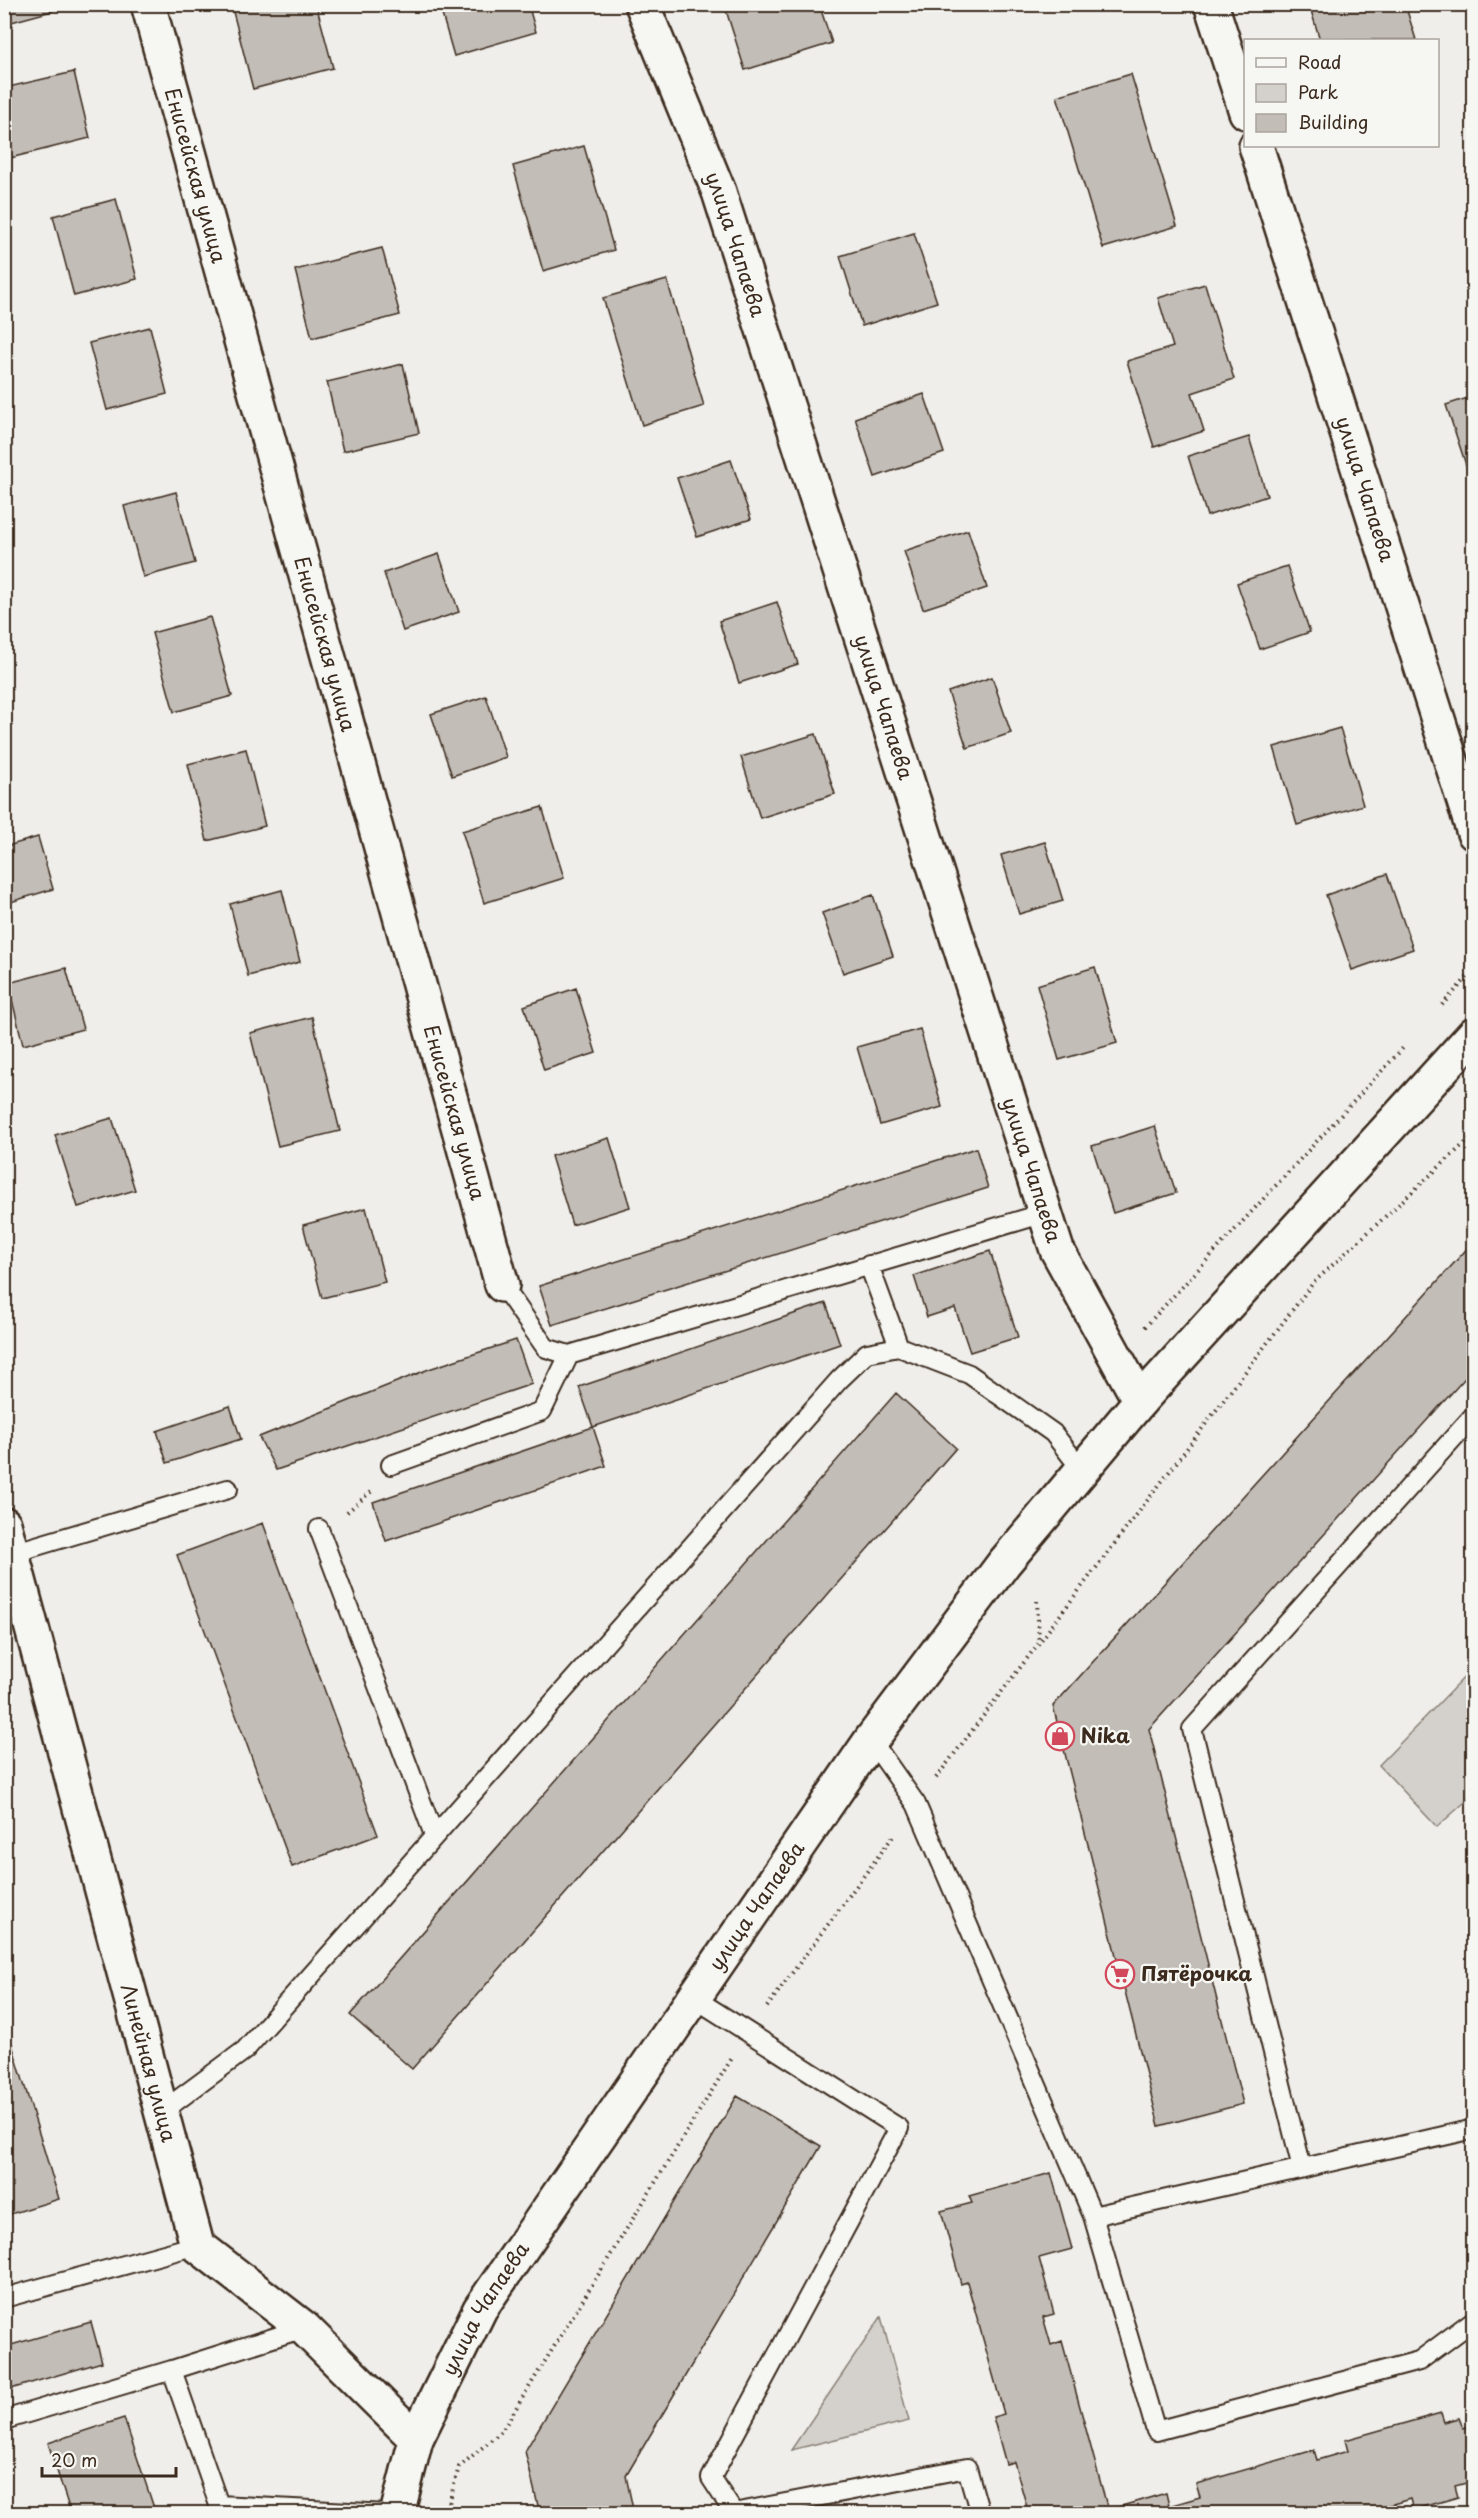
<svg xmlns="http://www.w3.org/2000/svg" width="1478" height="2518" font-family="'Playpen Sans',sans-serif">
	<rect width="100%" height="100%" fill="#efeeea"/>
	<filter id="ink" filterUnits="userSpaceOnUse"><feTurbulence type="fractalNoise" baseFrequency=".0167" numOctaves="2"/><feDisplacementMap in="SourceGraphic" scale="12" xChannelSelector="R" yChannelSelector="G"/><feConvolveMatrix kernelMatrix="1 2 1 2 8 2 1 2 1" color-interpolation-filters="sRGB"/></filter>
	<g filter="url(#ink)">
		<path fill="#d4d1cc" stroke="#887e75" stroke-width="1.5" d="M1473 1668V1795L1437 1827 1379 1765Z
			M881 2317 909 2421 791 2450Z"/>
		<path fill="#c2bdb7" stroke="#3b2a1e" stroke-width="1.5" d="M4 4H50L52 11 4 24Z
			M231 4H316L333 68 253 89Z
			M439 4H528L536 32 454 56Z
			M724 4H819L832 43 745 70Z
			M1309 4H1405L1416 40H1320Z
			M74 72 90 138 10 158 4 137V88Z
			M1131 74 1177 226 1103 248 1057 96Z
			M584 146 614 250 543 271 513 166Z
			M116 199 137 279 74 296 53 216Z
			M914 233 937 302 862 326 840 256Z
			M382 248 400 315 312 338 295 270Z
			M667 280 704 406 642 425 603 298Z
			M1205 284 1234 379 1192 393 1204 431 1154 447 1127 361 1173 347 1158 298Z
			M150 327 167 394 107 410 89 343Z
			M403 364 419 433 343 451 327 382Z
			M924 394 944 453 875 477 855 418Z
			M1474 396V489L1446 405Z
			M1249 437 1267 496 1207 516 1188 456Z
			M731 460 751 519 697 537 677 478Z
			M176 492 195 563 143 577 124 506Z
			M968 530 987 588 923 609 904 551Z
			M439 554 459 612 403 631 384 573Z
			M1287 566 1310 632 1260 649 1237 583Z
			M777 602 798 664 739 683 719 621Z
			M210 617 232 696 174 712 152 633Z
			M992 677 1011 733 967 748 948 692Z
			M486 696 506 757 452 776 431 714Z
			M1340 728 1363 805 1297 825 1274 747Z
			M816 734 835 794 760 818 741 757Z
			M246 749 265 826 207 841 188 764Z
			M542 807 564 878 484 903 462 831Z
			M38 837 53 889 4 904V847Z
			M1045 842 1063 901 1019 914 1001 855Z
			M1387 874 1413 949 1352 970 1326 895Z
			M282 890 300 962 248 976 230 904Z
			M873 895 893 956 843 973 822 913Z
			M1095 967 1117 1043 1059 1060 1037 985Z
			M66 968 83 1029 23 1045 8 983Z
			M576 988 596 1053 544 1070 524 1006Z
			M312 1017 340 1131 278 1146 250 1033Z
			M920 1029 942 1107 880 1125 857 1047Z
			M112 1118 135 1190 78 1207 55 1135Z
			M1155 1126 1176 1193 1113 1213 1092 1146Z
			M609 1138 630 1207 572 1225 551 1156Z
			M976 1148 988 1188 552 1325 539 1286Z
			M366 1208 385 1282 322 1298 303 1225Z
			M1474 1241V1368L1149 1729 1243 2104 1159 2126 1053 1706Z
			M990 1251 1018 1337 970 1352 955 1308 927 1317 914 1276Z
			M826 1303 840 1344 593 1427 579 1387Z
			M516 1340 532 1384 276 1470 259 1437 429 1369Z
			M896 1393 956 1448 412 2069 350 2015Z
			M230 1406 241 1439 167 1463 157 1431Z
			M593 1427 606 1466 386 1541 373 1502Z
			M263 1523 378 1835 292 1867 177 1555Z
			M4 2018 59 2199 4 2216Z
			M737 2096 821 2146 626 2476 634 2514H540L525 2451Z
			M1051 2173 1072 2249 1039 2258 1054 2314 1043 2317 1051 2345 1062 2341 1108 2510 1166 2493 1169 2506 1200 2497 1196 2484 1314 2450 1317 2460 1348 2451 1345 2440 1441 2413 1444 2422 1459 2418 1463 2428 1474 2425V2481L1455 2486 1458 2497 1413 2510 1410 2499 1359 2514H1029L1014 2462 1006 2464 993 2417 1004 2414 967 2282 961 2284 941 2211 972 2203 969 2196Z
			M91 2322 102 2362 4 2391V2347Z
			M124 2418 156 2514H71L48 2443Z"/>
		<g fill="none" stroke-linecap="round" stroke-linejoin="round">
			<g stroke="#3b2a1e" stroke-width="22">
				<path id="lane" d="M869 1265 899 1347
					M502 1285 546 1348 569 1355
					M391 1465 542 1411 569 1355 1045 1213
					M319 1529 434 1835
					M6 1555 228 1489
					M871 1740 916 1804 1093 2216 1156 2431 1419 2361 1474 2320
					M694 1998 899 2128 711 2478 734 2513 967 2468 980 2514
					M160 2113 245 2050 839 1380 867 1353 899 1347 969 1374 1053 1433 1082 1470
					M1302 2168 1192 1729 1474 1415
					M1093 2216 1474 2129
					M4 2298 197 2245
					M304 2328 172 2370 219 2505 387 2514
					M4 2420 172 2370"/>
			</g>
			<g stroke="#3b2a1e" stroke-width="38">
				<g id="street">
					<path id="s1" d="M148 4 502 1285"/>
					<path id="s2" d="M642 4 719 192 1057 1250 1140 1401"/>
					<path d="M1211 4 1246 112"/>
					<path id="s3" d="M1256 146 1474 833"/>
					<path id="s4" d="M4 1524 197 2245 304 2328 416 2439"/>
				</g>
			</g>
			<g stroke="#3b2a1e" stroke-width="38">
				<g id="secondary">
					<path id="s5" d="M397 2514 416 2439 480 2309 871 1740 1004 1563 1140 1401 1474 1034"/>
				</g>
			</g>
			<path stroke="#3b2a1e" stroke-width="4" stroke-dasharray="1.5 4.5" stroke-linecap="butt" d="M1442 1005 1474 970
				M1145 1327 1403 1048
				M347 1512 373 1490
				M1037 1601 1039 1640
				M936 1778 1313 1283 1474 1135
				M767 2007 894 1835
				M446 2514 459 2467 502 2431 732 2058"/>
			<use href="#lane" stroke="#f6f6f2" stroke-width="18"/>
			<use href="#street" stroke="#f6f6f2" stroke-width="33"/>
			<use href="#secondary" stroke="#f6f6f2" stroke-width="33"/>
		</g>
	</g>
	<defs>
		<g id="shop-ring" transform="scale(1.5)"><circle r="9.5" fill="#f6f6f2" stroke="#d1495b" stroke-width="1.5"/><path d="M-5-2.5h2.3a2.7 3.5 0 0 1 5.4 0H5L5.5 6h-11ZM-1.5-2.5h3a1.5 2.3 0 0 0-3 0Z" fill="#d1495b"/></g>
		<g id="supermarket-ring" transform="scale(1.5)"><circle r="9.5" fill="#f6f6f2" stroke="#d1495b" stroke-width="1.5"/><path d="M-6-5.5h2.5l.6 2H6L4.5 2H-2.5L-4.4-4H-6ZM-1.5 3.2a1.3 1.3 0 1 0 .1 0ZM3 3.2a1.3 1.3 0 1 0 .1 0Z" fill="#d1495b"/></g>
	</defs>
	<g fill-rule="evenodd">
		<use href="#shop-ring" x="1060" y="1736"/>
		<use href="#supermarket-ring" x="1120" y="1974"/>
	</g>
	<g text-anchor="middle" stroke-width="4.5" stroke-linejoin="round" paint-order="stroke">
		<g font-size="20" fill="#3b2a1e" stroke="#f6f6f2">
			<text dy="7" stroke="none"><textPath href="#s1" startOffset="178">Енисейская улица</textPath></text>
			<text dy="7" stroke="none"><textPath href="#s2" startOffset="258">улица Чапаева</textPath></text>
			<text dy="7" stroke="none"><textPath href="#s3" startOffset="360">улица Чапаева</textPath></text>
			<text dy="7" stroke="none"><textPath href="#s1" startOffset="664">Енисейская улица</textPath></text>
			<text dy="7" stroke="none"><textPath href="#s2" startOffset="744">улица Чапаева</textPath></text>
			<text dy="7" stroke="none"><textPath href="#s1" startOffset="1150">Енисейская улица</textPath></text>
			<text dy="7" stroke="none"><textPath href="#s2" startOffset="1230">улица Чапаева</textPath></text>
			<text dy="7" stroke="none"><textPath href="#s5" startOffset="711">улица Чапаева</textPath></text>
			<text dy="7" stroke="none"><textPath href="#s4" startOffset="558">Линейная улица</textPath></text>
			<text dy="7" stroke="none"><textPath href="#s5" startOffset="225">улица Чапаева</textPath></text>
		</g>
		<g font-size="20" font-weight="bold" fill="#3b2a1e" stroke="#f6f6f2" text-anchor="start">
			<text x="1081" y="1743">Nika</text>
			<text x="1141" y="1981">Пятёрочка</text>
		</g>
	</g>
	<rect width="1478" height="2518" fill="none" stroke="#f6f6f2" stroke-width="24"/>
	<rect x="12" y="12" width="1454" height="2494" fill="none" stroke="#3b2a1e" stroke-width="2" filter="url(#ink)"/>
	<rect x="1244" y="39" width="195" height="108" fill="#f6f6f2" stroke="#aba49d" stroke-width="1.5"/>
	<rect x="1256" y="58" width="30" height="9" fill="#f6f6f2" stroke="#aba49d" stroke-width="1.5"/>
	<text x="1298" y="69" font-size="18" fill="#3b2a1e">Road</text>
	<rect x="1256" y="84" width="30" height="18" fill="#d4d1cc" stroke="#aba49d" stroke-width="1.5"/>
	<text x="1298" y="99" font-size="18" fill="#3b2a1e">Park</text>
	<rect x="1256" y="114" width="30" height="18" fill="#c2bdb7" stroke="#aba49d" stroke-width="1.5"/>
	<text x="1298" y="129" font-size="18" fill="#3b2a1e">Building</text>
	<path d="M42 2467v9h134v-9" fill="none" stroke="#3b2a1e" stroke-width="3"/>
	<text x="51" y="2467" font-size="18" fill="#3b2a1e" stroke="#f6f6f2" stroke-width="4.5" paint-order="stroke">20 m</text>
</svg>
